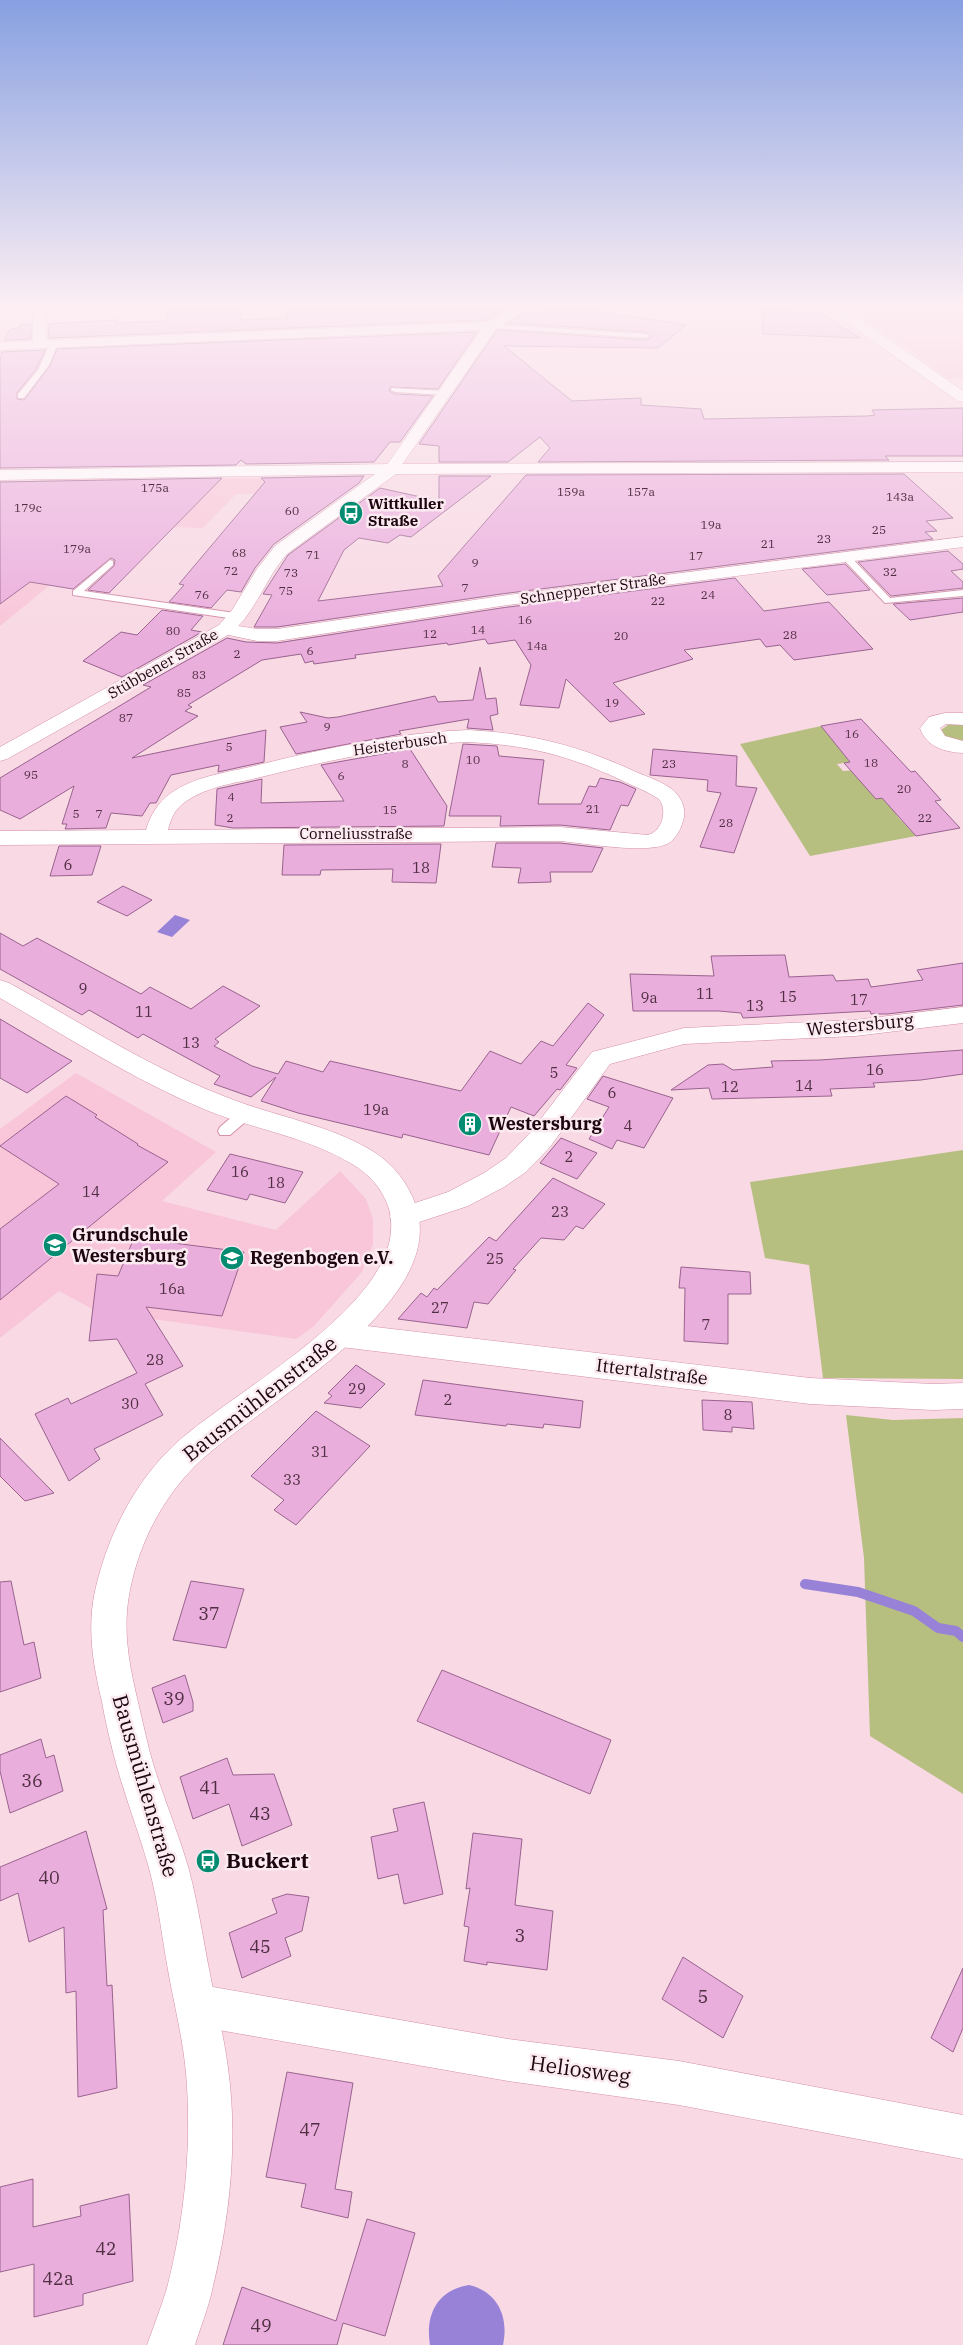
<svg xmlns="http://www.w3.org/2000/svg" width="963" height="2345" font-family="'IBM Plex Serif',serif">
	<rect width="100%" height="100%" fill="#f8d9e4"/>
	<path fill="#f8c6d8" d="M853 307H963V378L948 379Z
		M337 478 259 494H236L203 528 108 525 71 568 0 626V483L61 479Z
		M76 1073 216 1152 162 1201 276 1230 340 1171 366 1199 373 1219V1244L362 1272 313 1327 296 1339 96 1311 59 1291 0 1338V1129Z"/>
	<path fill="#b7bf80" d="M951 723 963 724V743L947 739 941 730Z
		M821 726 850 762 837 764 843 771 857 770 876 799 890 797 897 816 916 836 810 856 740 744Z
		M963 1150V1379L823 1378 809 1265 765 1258 750 1182Z
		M846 1415 893 1420 963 1418V1794L870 1736 864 1558Z"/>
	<path fill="#9782d7" d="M175 915 190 920 172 937 157 932Z
		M469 2285C498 2292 509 2317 503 2345H430C425 2315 437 2290 469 2285Z"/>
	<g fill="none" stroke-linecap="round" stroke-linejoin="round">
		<path stroke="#9782d7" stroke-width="10" d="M805 1584 858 1592 914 1611 938 1628 956 1631 963 1637"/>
	</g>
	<path fill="#eaaedd" stroke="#99638e" d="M167 307H241V320L287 318 288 307H494L506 309 487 320 49 338 48 324 116 320V323L168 321Z
		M554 307H567L686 325 658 348 504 346 572 401 641 398V405L701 409 704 419 868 416 875 415 872 410 963 408V456H885L889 460 538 462 550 448 540 437 508 462H439V446L419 444 497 330 646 340 652 337 646 332 508 323 524 313 530 314 535 311 544 313Z
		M763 310 821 314 860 338 763 334Z
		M31 324V339L4 340 10 329 19 328 20 325Z
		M477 332 438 389 390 387 389 391 395 394 433 396 400 442H390L374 462 246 464 241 460 236 465 0 468V361L2 352 45 350 36 369 17 393V399L24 400 50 366 57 349Z
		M904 474 953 518 926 521 937 531 925 532 933 539 501 594 277 627H254L272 595 263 594 288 555 380 488 439 501V476H491L411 537 400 535 388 543 359 538 344 550 318 601 443 586 438 576 526 475Z
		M364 476 359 483 274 544 255 568 241 592 227 590 211 608 169 602 184 585 179 584 265 482 261 478Z
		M222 478 109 593 88 590 114 566 115 560 111 558 73 589 30 582 0 604V482Z
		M948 551 963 564V569L951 571 963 582V588L891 596 858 562Z
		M845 564 870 590 827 595 802 569Z
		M735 578 764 611 829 602 873 649 794 660 780 645 766 647 760 639 684 650 693 659 613 683 645 714 610 722 566 679 559 708 520 705 531 665 515 640 488 644 485 639 448 645 447 643 355 655 356 658 314 664 313 661 305 663 301 654 262 660 188 705 192 707 185 711 198 716 132 758 266 730 264 762 218 772 219 765 171 775 156 803H150L142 816 111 813 106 828 65 829 67 824H62L74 786 20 819 0 810V778L151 687 143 685 227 638 246 642 277 643 501 608Z
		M963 598V612L910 620 893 604Z
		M162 610 203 616 191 630 202 632 122 677 83 661 121 632 137 635Z
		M480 667 486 699 496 698 498 714 490 716 493 730 467 728 469 719 399 731 401 734 296 754 280 727 307 722 300 712 328 718 338 717 435 696 438 702 473 700Z
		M861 719 911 772 915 771 941 800 935 801 960 828 916 836 882 798 876 799 844 763 850 762 821 726Z
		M463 744 497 746 499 756 544 760 538 804H581L589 786 596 787 600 778 620 782 636 789 628 806 621 805 610 830 560 825 500 826 501 816H449Z
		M410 749 447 806 444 826 233 828 215 825 217 789 262 779 261 803 344 801 321 765Z
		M653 749 737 756 736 786 757 788 734 853 700 847 721 793 707 791 708 780 650 775Z
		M496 843H560L603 848 592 872H550L551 882 518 883 521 868 492 867Z
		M441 844 436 883 392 882 393 869 321 870 320 875H282L284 845Z
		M59 846H101L92 875 50 876Z
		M123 886 152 900 127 916 97 902Z
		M0 933 23 946 37 938 141 994 150 987 191 1009 223 986 260 1006 215 1039 219 1042 214 1046 252 1066 278 1074 286 1061 323 1072 330 1061 461 1091 490 1051 521 1064 541 1041 553 1046 588 1003 604 1015 566 1065 577 1068 560 1090 557 1089 534 1116 511 1107 489 1155 403 1134 402 1138 298 1113 261 1101 276 1077 251 1097 214 1084 220 1076 143 1034 138 1038 89 1010 82 1015 0 969Z
		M785 955 789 977 833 975 836 981 868 979 871 987 923 980 917 970 963 963V1005L887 1014H871L870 1011 743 1018 741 1013 719 1011H633L630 974 714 976 711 956Z
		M0 1019 54 1051 72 1061 27 1093 0 1078Z
		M963 1050V1074L921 1080 873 1083 875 1087 830 1089 832 1096 712 1099 709 1088 671 1090 708 1065 723 1064 733 1070 773 1067 771 1061 820 1060Z
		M603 1076 673 1098 644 1148 617 1140 612 1149 589 1139 609 1107 587 1099Z
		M66 1096 97 1115 95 1117 138 1144 137 1145 168 1162 0 1300V1229L59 1184 0 1146Z
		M561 1138 597 1153 577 1179 540 1163Z
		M230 1154 267 1163 303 1172 285 1203 250 1194 247 1200 207 1190Z
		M553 1178 605 1204 583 1229 576 1226 564 1240 541 1238 513 1269 516 1270 488 1304 474 1302 467 1328 398 1319 421 1293 427 1297 434 1288 437 1290 489 1237 496 1241Z
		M134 1238 244 1252 222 1316 146 1307 183 1366 145 1384 163 1415 94 1449 100 1459 69 1481 35 1414 68 1398 71 1404 137 1373 117 1339 89 1341 97 1274 118 1276Z
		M681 1267 750 1272 751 1294H728V1344L684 1341 685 1288H679Z
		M356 1365 385 1384 361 1408 324 1403 332 1396 328 1393Z
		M423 1380 583 1401 580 1428 544 1424 543 1428 507 1424 506 1426 415 1415Z
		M702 1400 752 1402 754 1429 732 1427V1432L703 1430Z
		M316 1411 370 1446 296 1525 274 1510 284 1500 251 1476Z
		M0 1438 54 1493 25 1501 0 1476Z
		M11 1581 24 1645 34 1642 41 1678 0 1692V1582Z
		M191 1581 244 1589 226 1648 173 1640Z
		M442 1670 611 1740 590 1794 417 1721Z
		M185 1675 193 1702V1711L163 1723 152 1688Z
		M41 1739 46 1758 54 1755 63 1791 10 1813 0 1771V1755Z
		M227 1758 233 1775 274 1774 292 1825 242 1846 229 1804 193 1819 180 1777Z
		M424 1802 443 1894 404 1904 398 1874 378 1879 371 1837 398 1831 393 1809Z
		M86 1831 107 1909 103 1910 107 1986 112 1985 117 2088 78 2097 76 1991 66 1993 64 1927 29 1942 18 1893 0 1901V1867Z
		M473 1833 522 1839 515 1905 553 1911 547 1970 487 1962V1965L464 1961 469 1927 464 1926 470 1888 466 1889Z
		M287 1894 309 1897 302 1931 285 1938 291 1956 242 1978 229 1933 277 1913 272 1899Z
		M683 1957 743 1996 723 2038 662 1999Z
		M963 1968V2028L953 2052 931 2038Z
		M287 2072 353 2083 335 2189 352 2192 348 2218 301 2207 306 2184 266 2177Z
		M33 2179V2227L81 2216 80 2206 129 2194 133 2281 83 2294V2305L34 2317V2264L0 2272V2187Z
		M367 2219 415 2233 385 2336 343 2323 337 2345H223L242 2287 336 2321Z"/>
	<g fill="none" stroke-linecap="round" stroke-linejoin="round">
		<g stroke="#d68fab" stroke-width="2">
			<path id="lane" d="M488 324 646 334 650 336 646 338 491 328H488Z
				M54 341 58 343 49 365 24 398H18V394L38 370 50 343Z
				M392 388 444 391 448 393 444 395 395 392 391 390Z
				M842 554H848L890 598 963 590V596L885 603 842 558Z
				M110 560 113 561V565L84 591 235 613 240 616 235 619 73 595V591Z
				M245 1109 250 1110 252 1114 250 1118 230 1135H220L218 1131 220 1127 240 1110Z"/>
		</g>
		<g stroke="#d68fab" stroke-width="1">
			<path id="street" d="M33 307H45L47 340 488 322 514 307H530L496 329 397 472H387L384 469 481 330 0 350V342L33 341Z
				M791 307H843L963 391V402L958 401 832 312 797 311Z
				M963 537V547L501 606 277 641H257L219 633 216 629 219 625 225 624 257 629H277L501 596Z
				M945 713H963V725L946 724 940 728 945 736 963 741V753C945 752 926 747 920 728L929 717Z
				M468 730C530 733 580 746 636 772 648 777 663 782 673 790 682 798 687 810 683 821 681 829 676 838 669 843 649 855 584 843 560 841L0 845V831L146 830C150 816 158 802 171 793 194 777 223 773 250 767 322 749 394 733 468 730ZM468 742C527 745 568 755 621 780 633 786 647 791 659 799 668 811 662 831 648 835L560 827 168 830C171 818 175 809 185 802 207 786 236 783 261 777 330 760 397 745 468 742Z
				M963 1007V1023L855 1036 684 1044 610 1064 550 1147 526 1172 504 1187 468 1206 404 1227 394 1224 390 1217 394 1210 448 1192 484 1173 506 1158 530 1133 592 1052 684 1028 855 1020Z
				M341 1323 810 1378 933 1384 963 1383V1409L933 1410 810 1404 341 1347 330 1343 326 1335 330 1327Z
				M196 1984 508 2039 679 2061 963 2115V2159L679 2105 508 2081 196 2026 181 2020 175 2005 181 1990Z"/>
		</g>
		<g stroke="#d68fab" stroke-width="1">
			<path id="secondary" d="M963 462V472L396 474 287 554C265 578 255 616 228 635L7 759 0 761V747L219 625 232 610 257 569 275 546 375 474 0 480V470L392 464Z
				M0 980 9 983C80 1022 150 1068 226 1097 273 1116 331 1125 374 1152 394 1165 408 1183 416 1206 450 1307 252 1408 194 1467 161 1501 139 1544 130 1590 122 1629 129 1664 138 1702 142 1719 146 1737 150 1753 161 1793 178 1831 189 1870 198 1904 203 1939 210 1974 216 2005 224 2037 228 2068 238 2140 230 2217 213 2286 209 2306 201 2326 195 2345H147C154 2326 161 2307 167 2288 185 2218 192 2144 186 2073 183 2039 174 2004 168 1970 162 1937 158 1901 149 1868 138 1829 123 1792 113 1752 109 1736 105 1719 102 1702 93 1664 87 1629 95 1591 107 1538 132 1486 172 1447 227 1393 414 1300 389 1209 383 1189 369 1174 352 1164 308 1137 253 1129 206 1110 134 1080 67 1037 0 998Z"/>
		</g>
		<use href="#lane" fill="#fff" fill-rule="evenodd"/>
		<use href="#street" fill="#fff" fill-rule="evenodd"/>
		<use href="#secondary" fill="#fff" fill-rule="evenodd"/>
	</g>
	<linearGradient id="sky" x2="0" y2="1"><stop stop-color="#87a0e1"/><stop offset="0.48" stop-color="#fceef3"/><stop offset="1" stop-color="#fceef3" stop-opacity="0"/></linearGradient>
	<rect width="963" height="635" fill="url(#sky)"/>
	<defs>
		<g id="bus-disc" transform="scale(1.25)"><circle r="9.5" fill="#048c73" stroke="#fbebf1"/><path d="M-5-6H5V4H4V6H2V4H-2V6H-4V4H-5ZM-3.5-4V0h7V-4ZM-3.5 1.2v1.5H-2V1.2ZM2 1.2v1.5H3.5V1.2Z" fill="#fff"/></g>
		<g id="building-disc" transform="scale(1.25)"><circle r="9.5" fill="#048c73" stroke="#fbebf1"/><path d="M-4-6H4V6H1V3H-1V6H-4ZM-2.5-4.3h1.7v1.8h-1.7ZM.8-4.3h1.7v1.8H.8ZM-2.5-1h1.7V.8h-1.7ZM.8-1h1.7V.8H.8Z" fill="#fff"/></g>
		<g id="school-disc" transform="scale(1.25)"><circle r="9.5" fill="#048c73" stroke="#fbebf1"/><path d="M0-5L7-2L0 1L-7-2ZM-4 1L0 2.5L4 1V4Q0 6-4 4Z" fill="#fff"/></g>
	</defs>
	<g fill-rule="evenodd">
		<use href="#bus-disc" x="351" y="513"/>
		<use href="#building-disc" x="470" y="1124"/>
		<use href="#school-disc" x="55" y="1245"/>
		<use href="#school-disc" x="232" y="1258"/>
		<use href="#bus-disc" x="208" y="1861"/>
	</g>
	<g text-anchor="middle" stroke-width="5" stroke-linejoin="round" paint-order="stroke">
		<g font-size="12" fill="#502f42">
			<text x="155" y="492">175a</text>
			<text x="571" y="496">159a</text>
			<text x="641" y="496">157a</text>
			<text x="900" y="501">143a</text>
			<text x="28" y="512">179c</text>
			<text x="292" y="515">60</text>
			<text x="711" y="529">19a</text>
			<text x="879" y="534">25</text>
			<text x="824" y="543">23</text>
			<text x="768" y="548">21</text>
			<text x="77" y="553">179a</text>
			<text x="239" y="557">68</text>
			<text x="313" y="559">71</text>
			<text x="696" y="560">17</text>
			<text x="475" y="567">9</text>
			<text x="231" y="575">72</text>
			<text x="890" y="576">32</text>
			<text x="291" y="577">73</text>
			<text x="465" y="592">7</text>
			<text x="286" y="595">75</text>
			<text x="202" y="599">76</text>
			<text x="708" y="599">24</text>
			<text x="658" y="605">22</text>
			<text x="525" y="624">16</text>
			<text x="478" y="634">14</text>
			<text x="173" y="635">80</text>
			<text x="430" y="638">12</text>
			<text x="790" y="639">28</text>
			<text x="621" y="640">20</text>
			<text x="537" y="650">14a</text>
			<text x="310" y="655">6</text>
			<text x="237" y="658">2</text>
			<text x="199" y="679">83</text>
			<text x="184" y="697">85</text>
			<text x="612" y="707">19</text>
			<text x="126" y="722">87</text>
			<text x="327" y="731">9</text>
			<text x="852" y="738">16</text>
			<text x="229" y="751">5</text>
			<text x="473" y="764">10</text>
			<text x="871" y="767">18</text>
			<text x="405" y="768">8</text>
			<text x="669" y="768">23</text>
			<text x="31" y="779">95</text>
			<text x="341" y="780">6</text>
			<text x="904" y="793">20</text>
			<text x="231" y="801">4</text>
			<text x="593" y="813">21</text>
			<text x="390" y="814">15</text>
			<text x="76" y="818">5</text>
			<text x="99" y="818">7</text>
			<text x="230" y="822">2</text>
			<text x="925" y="822">22</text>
			<text x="726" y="827">28</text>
		</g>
		<g font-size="15" font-weight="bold" fill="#1c050f" stroke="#fbebf1" text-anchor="start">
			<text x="368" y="509">Wittkuller<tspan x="368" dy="17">Straße</tspan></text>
		</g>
		<g font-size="15" fill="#1c050f" stroke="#fbebf1">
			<text transform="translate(593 589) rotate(-8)" y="5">Schnepperter Straße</text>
			<text transform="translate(163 664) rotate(-30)" y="5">Stübbener Straße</text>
			<text transform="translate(400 744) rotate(-8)" y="5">Heisterbusch</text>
			<text x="356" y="839">Corneliusstraße</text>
		</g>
		<g font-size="15" fill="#502f42">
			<text x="68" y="870">6</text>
			<text x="421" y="873">18</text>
			<text x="83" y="994">9</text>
			<text x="705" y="999">11</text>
			<text x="788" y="1002">15</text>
			<text x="649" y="1003">9a</text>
			<text x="859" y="1005">17</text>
			<text x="755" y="1011">13</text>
			<text x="144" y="1017">11</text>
			<text x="191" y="1048">13</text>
			<text x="875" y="1075">16</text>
			<text x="554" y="1078">5</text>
			<text x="804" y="1091">14</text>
			<text x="730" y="1092">12</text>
			<text x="612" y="1098">6</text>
			<text x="376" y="1115">19a</text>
			<text x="628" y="1131">4</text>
			<text x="569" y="1162">2</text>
			<text x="240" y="1177">16</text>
			<text x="276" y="1188">18</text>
			<text x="91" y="1197">14</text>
			<text x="560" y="1217">23</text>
			<text x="495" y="1264">25</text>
			<text x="172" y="1294">16a</text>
			<text x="440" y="1313">27</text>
			<text x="706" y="1330">7</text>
			<text x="155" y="1365">28</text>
			<text x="357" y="1394">29</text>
			<text x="448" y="1405">2</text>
			<text x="130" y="1409">30</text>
			<text x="728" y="1420">8</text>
			<text x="320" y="1457">31</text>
			<text x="292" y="1485">33</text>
		</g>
		<g font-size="18" fill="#1c050f" stroke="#fbebf1">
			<text transform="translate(860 1025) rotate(-5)" y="6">Westersburg</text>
			<text transform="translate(652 1372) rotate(7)" y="6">Ittertalstraße</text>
		</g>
		<g font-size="18" font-weight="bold" fill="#1c050f" stroke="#fbebf1" text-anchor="start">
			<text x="488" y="1130">Westersburg</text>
			<text x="72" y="1241">Grundschule<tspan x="72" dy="21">Westersburg</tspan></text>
			<text x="250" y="1264">Regenbogen e.V.</text>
		</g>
		<g font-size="18" fill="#502f42">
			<text x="209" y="1620">37</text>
			<text x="174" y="1705">39</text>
			<text x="32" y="1787">36</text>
			<text x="210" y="1794">41</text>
			<text x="260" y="1820">43</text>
			<text x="49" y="1884">40</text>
			<text x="520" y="1942">3</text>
			<text x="260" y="1953">45</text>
			<text x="703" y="2003">5</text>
			<text x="310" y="2136">47</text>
			<text x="106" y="2255">42</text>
			<text x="58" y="2285">42a</text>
			<text x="261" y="2332">49</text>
		</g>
		<g font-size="21" fill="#1c050f" stroke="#fbebf1">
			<text transform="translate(260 1399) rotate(-38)" y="7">Bausmühlenstraße</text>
			<text transform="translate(145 1786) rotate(74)" y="7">Bausmühlenstraße</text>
			<text transform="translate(580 2070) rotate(8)" y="7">Heliosweg</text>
		</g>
		<g font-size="21" font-weight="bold" fill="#1c050f" stroke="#fbebf1" text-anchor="start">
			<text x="226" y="1868">Buckert</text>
		</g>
	</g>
</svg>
